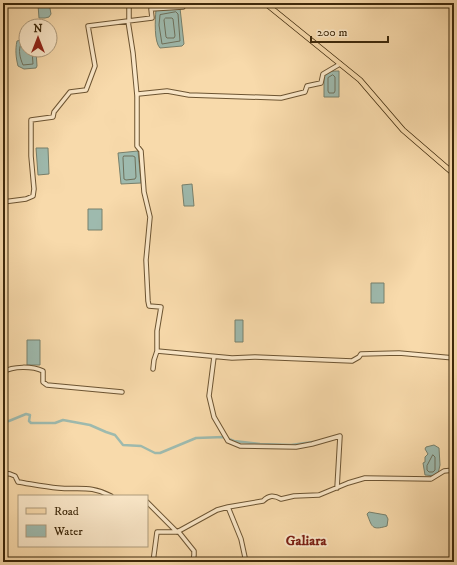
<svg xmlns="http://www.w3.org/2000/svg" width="457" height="565" font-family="'IM FELL DW Pica',serif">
	<rect width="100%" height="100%" fill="#f8daab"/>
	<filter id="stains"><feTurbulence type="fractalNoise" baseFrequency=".005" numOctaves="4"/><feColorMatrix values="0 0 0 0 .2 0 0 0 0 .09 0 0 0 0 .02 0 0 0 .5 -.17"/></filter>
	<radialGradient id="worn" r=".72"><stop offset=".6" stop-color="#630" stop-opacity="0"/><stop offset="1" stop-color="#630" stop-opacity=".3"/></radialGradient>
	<path fill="#9ebaae" stroke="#77806c" d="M49 3 51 14 49 17 45 18H39L38 5Z
		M180 8 184 44 182 46 160 48C154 42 155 20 156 10Z
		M21 40H26V50H36L37 66 36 68 24 69 18 66C16 58 15 50 17 41Z
		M339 71V97H324V77C326 71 333 71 339 71Z
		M36 148H48L49 174 38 175Z
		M138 151 141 183 121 184 118 153Z
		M192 184 194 206H184L182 185Z
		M88 209H102V230H88Z
		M371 283H384V303H371Z
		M235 320H243V342H235Z
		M27 340H40V365H27Z
		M434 445 439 448 440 465 438 474 435 476 425 475 423 463 425 462V457L428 454 425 449 426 447Z
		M369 512 386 515 388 519 387 526C371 531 372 526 367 514Z"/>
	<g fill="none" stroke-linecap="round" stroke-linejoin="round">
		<path stroke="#6e715c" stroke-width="1" d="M176 12 178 14 180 41 162 44 159 25 160 15Z
			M166 18H172L173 19 175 36 174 38H167L166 37 164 20Z
			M26 44H21C18 50 20 58 23 65L33 64 32 50
			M333 75 335 77V91L334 93H329L328 91V78Z
			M124 156H133L135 157 136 177 135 179 126 180 124 179 123 158Z
			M433 455 435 457V470L433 472H429L427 470V466Z"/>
		<path stroke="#9ebaae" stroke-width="2.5" d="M3 422 9 421 26 414 30 415 29 421 31 423H55L63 420 90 425 106 432 115 435 123 445 141 446 155 453H160L196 438 224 437 234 441 260 444 291 445 313 442"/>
		<g stroke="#6c5432" stroke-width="5.5">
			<path id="minor" d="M129 20V3
				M128 21 152 18 151 9 183 7 184 3
				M137 96 138 94 167 91 189 95 281 98 305 92 307 86 321 83 323 74 340 64
				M454 200 453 202 454 204
				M3 202 26 199 33 196 34 189 31 156V120L53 117 54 112 70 92 86 90 95 66 88 26 128 21 133 53 137 96V146L141 151 144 192 150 217 146 260 148 301 149 306 161 307 157 331V351L232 358 255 357 352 361 359 357 361 354 399 353 454 358
				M214 357 209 396 214 417 228 441 240 446 296 447 312 444 340 436 337 488
				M153 369 154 360 157 351
				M3 372C13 366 32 366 43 371V382L47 385 122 392
				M3 473 10 474 15 476 18 482C31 484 45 487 58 488 79 490 91 485 111 496
				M147 502 177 532
				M228 507 241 539 246 562
				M178 531 194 551V555L193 562
				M153 562 157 532H177L217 510 228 507 263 501C269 495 274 495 281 499L294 496 319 495 348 483 365 478 431 479 444 471 454 470"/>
		</g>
		<g stroke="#3d280a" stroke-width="6">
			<path id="major" d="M265 3 360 80 403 130 454 174"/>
		</g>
		<use href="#minor" stroke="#fae7c8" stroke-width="3.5"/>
		<use href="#major" stroke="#f8daab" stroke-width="4.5"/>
	</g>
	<g text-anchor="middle" stroke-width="4" stroke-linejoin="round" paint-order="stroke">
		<g font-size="14" font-weight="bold" fill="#7a1f14" stroke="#fae7c8">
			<text x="306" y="545">Galiara</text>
		</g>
	</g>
	<rect width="457" height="565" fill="none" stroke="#f8daab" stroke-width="16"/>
	<rect x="4" y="4" width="449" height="557" fill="none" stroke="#3d280a" stroke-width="2"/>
	<rect x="8" y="8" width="441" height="549" fill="none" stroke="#3d280a"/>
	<rect x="18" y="495" width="130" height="52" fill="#fae7c8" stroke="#ae9b7c"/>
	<rect x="26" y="508" width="20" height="6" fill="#f8daab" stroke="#ae9b7c"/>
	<text x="54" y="515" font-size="12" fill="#3d280a">Road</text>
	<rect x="26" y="525" width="20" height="12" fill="#9ebaae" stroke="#ae9b7c"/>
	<text x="54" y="535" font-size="12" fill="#3d280a">Water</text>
	<g transform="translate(38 38)"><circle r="19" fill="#fae7c8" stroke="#ae9b7c"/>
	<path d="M0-3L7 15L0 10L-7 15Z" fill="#8f2418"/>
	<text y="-6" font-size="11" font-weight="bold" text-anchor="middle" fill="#3d280a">N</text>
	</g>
	<path d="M311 36v6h77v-6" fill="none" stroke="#3d280a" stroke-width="2"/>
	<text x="317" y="36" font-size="12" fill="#3d280a" stroke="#fae7c8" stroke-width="3" paint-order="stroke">200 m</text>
	<rect width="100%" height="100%" filter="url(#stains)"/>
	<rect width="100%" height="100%" fill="url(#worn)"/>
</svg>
